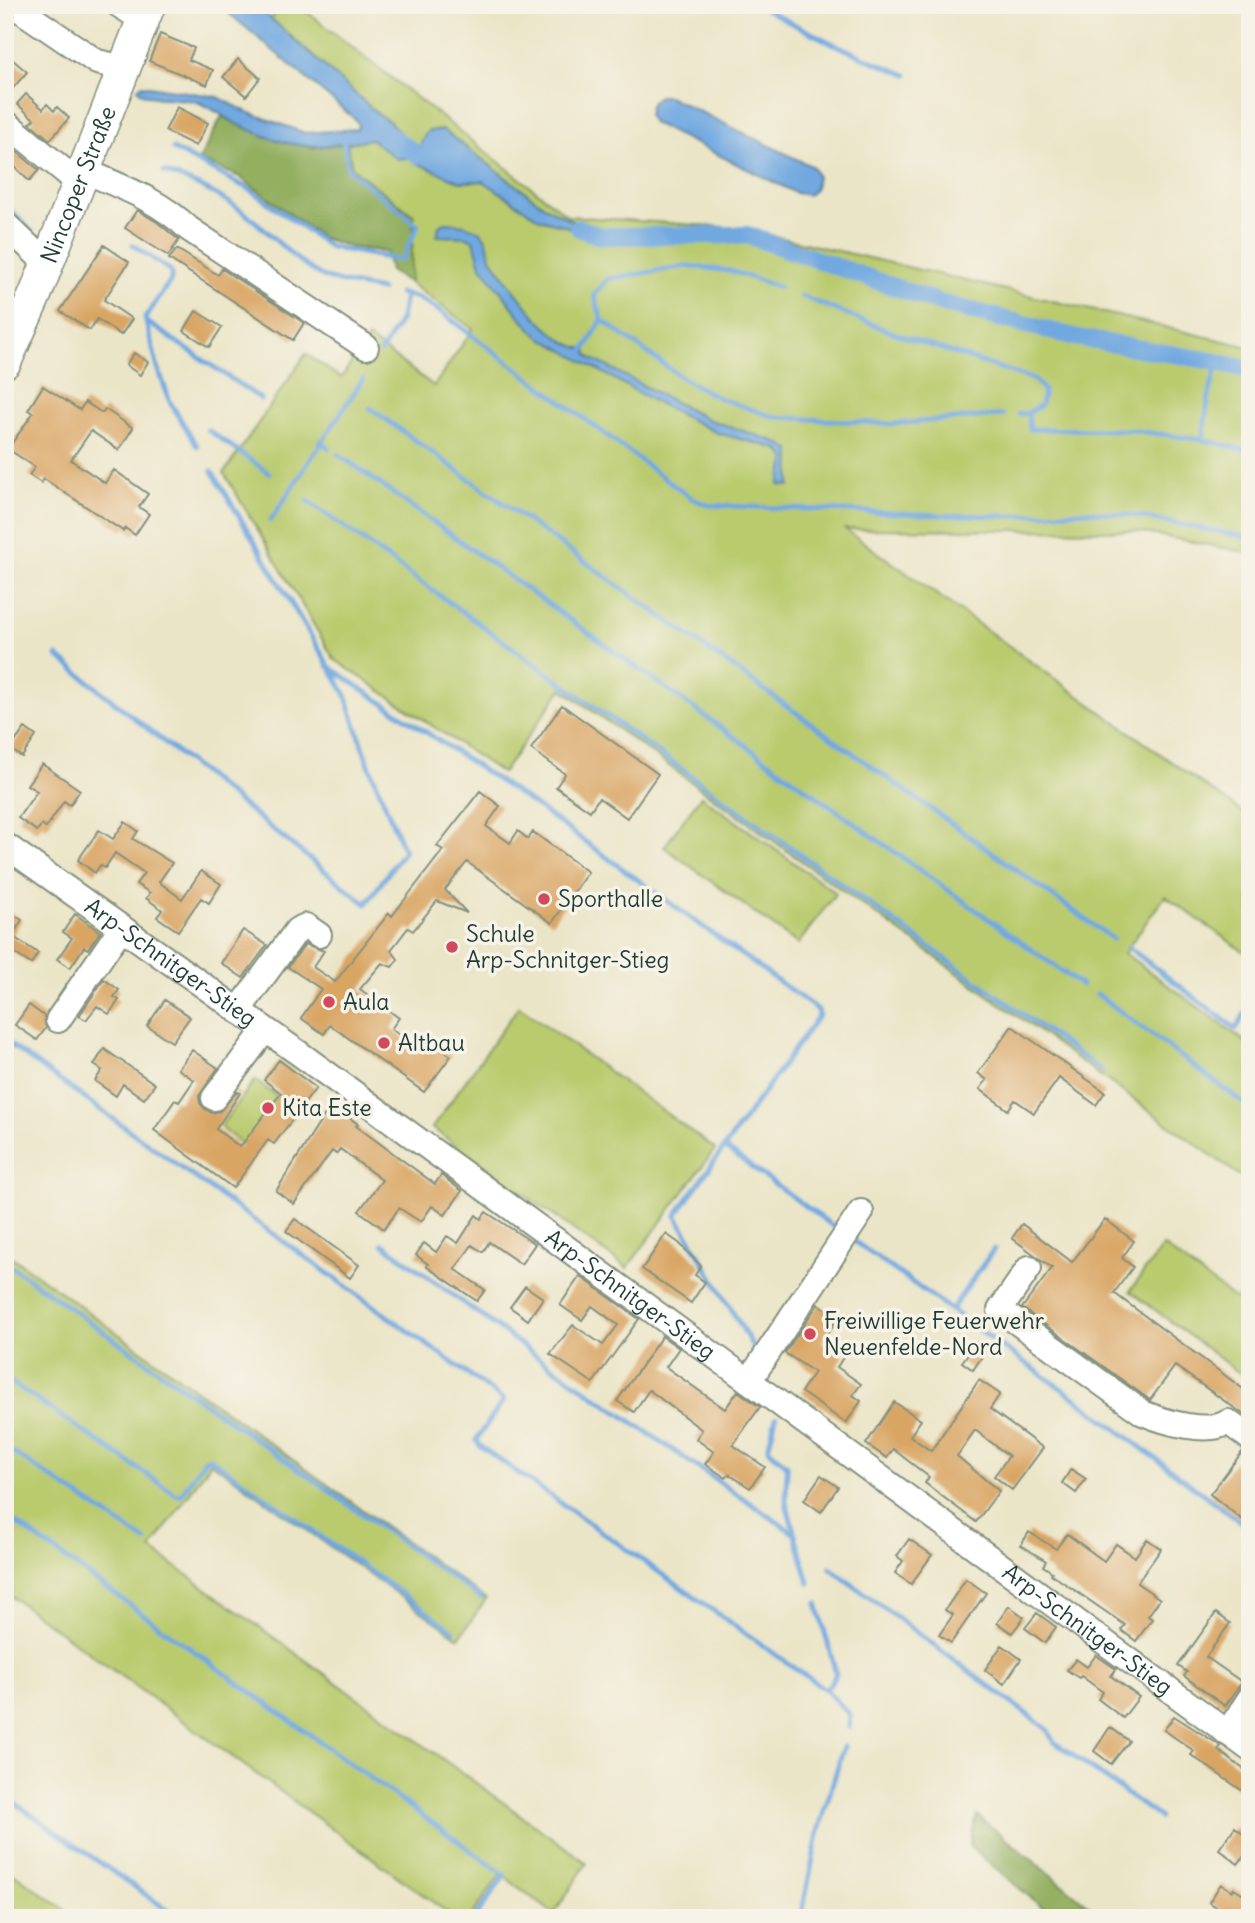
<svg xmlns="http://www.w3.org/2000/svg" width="1255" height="1923" font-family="Delius,sans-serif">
	<rect width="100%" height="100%" fill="#f7f3e8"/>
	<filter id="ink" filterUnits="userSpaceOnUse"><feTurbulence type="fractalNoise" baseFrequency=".0143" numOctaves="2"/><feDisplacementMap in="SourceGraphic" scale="14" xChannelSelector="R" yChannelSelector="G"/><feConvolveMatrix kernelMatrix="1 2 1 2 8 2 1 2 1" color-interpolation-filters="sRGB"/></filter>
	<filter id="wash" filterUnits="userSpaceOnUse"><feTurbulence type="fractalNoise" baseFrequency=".00686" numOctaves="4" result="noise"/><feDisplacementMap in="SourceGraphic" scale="28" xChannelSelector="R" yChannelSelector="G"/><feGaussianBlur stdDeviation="1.57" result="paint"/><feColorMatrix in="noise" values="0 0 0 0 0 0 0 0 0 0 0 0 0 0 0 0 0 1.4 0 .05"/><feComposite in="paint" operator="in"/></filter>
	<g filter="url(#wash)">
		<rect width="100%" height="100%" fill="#ebe5c8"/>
		<path fill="#bacb6e" stroke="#6c8451" stroke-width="2" fill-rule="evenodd" d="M281 5H298L568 216 740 228 1250 347V553L1135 531 845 529 1250 818V956L1165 896 1124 953 1250 1045V1183L562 689 502 773 334 659 224 473 306 354 341 378 368 338 434 386 473 329 410 283 414 216 352 168 347 143 371 139 390 122 379 115 271 19ZM443 130 544 206 596 234 540 219 483 181 460 182 418 155 428 131Z
			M701 796 836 893 798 944 664 847Z
			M519 1006 715 1149 627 1268 432 1128Z
			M255 1080 278 1097 247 1148 220 1127Z
			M1163 1246 1236 1300 1250 1283V1381L1130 1291Z
			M5 1252 486 1599 459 1638 211 1462 151 1549 587 1863 554 1914 501 1874 470 1918H455L5 1592Z
			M5 1867 76 1918H5Z"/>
		<path fill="#93af61" stroke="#59764a" stroke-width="2" d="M222 116 264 136 311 148 347 143 352 168 414 216 410 283 390 271 386 252 350 247 323 238 238 176 199 160Z
			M977 1815 1104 1918H1055L969 1846Z"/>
		<path fill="#71a8e0" stroke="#48728a" stroke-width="2" d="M219 5H250L266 14 379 115 390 122 410 143 406 158 397 159 371 139C310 150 292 150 235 123 223 116 211 107 197 102 179 96 157 102 140 92L137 88 143 85 218 97 245 111 305 133 357 129 359 125 356 120Z
			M659 96H668L813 167 817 176 815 189 809 195 796 193 653 123 648 114 651 103Z
			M443 130 544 206 600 236 540 219 483 181 461 182 416 163 422 140 428 131Z
			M445 223C458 223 480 226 486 239 490 247 488 253 493 261 513 288 551 347 587 349V354L591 358 707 419 777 442 791 450 790 486 779 485 786 458 778 449 717 433 655 402 538 336 522 319 481 266 474 241 467 237 437 236 439 226Z"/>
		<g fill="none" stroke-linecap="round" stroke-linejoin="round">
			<path stroke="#71a8e0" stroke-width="5" d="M758 5C806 32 855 55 907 75
				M173 149 249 189 330 247 399 260 403 258 418 225 349 170 343 139
				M164 172C193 182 221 195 246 214 273 234 296 265 327 278 344 284 364 286 381 290
				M5 204 32 232
				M133 245 171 271V280L145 318 157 365 170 402 197 446
				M779 287 731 271 687 266 608 279 594 295 602 320 684 379 719 398 774 417 893 424 1003 415
				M399 293 418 298 441 312 668 481 693 499 708 505 942 515 1011 516 1086 511 1137 516 1250 538
				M5 294 6 295
				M801 296 902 336 1033 379 1044 390 1041 405 1028 413 1018 414
				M147 322 261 399
				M381 352 401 319 405 295
				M583 353 602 320
				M370 408 1113 939
				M1028 413 1030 429 1130 430 1203 440 1250 451
				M208 430 269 473
				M1203 440 1208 400 1215 372 1212 361
				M320 442 329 448
				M338 454 1081 985
				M308 501 1102 1071
				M271 520 363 379
				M57 656 366 904 404 851 369 765 345 693 212 471
				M328 666 533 804 818 1010 819 1015 676 1215 756 1352
				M1128 947 1236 1029 1250 1005
				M1097 994 1250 1108
				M5 1041 504 1400 476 1440 480 1446 826 1690 850 1715 849 1727
				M724 1147 837 1229
				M855 1242 1075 1398 1250 1529
				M383 1244 542 1360 795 1534
				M5 1262 481 1598
				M952 1309 994 1249
				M5 1378 177 1495H181L205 1459 210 1458 454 1631
				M776 1417 768 1449 787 1465 786 1503 809 1583
				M5 1447 146 1541
				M5 1515 505 1875 475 1918
				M830 1568 1047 1729 1053 1741 1159 1817
				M817 1603 836 1674 826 1690
				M5 1796 179 1918
				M801 1918 819 1829 844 1746"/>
			<path stroke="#71a8e0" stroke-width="18" d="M389 135 418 155 442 156
				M579 228 600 236 747 235 940 303 1079 338 1212 361 1250 370"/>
		</g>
		<g id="blocks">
			<path fill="#d9a564" d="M160 34 194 48 189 60 213 70 207 85 149 61Z
				M5 53 27 72 5 97Z
				M238 59 260 78 246 96 223 77Z
				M26 94 43 109 47 104 54 111 57 107 69 118 50 140 30 123 34 119 17 104Z
				M177 107 208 123 196 146 165 131Z
				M5 142 39 170 29 181 14 166 5 175Z
				M137 210 157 222 179 240 168 256 125 228Z
				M104 245 129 262 104 300 132 319 121 335 97 319 90 330 60 311Z
				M177 249 218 275 222 269 304 323 293 340 169 259Z
				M196 311 222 327 209 347 184 331Z
				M134 353 148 362 140 375 126 365Z
				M43 386 80 410 85 402 102 413 105 409 133 428 119 450 91 431 71 460 105 483 114 470 148 494 139 507 149 514 135 535 125 528 123 531 44 479 41 483 29 475 35 467 8 449 33 413 28 410Z
				M562 705 658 774 627 818 599 798 590 811 556 787 565 774 531 749Z
				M25 728 36 736 22 757 10 749Z
				M42 764 80 790 70 805 64 801 46 828 42 824 37 831 18 818 37 791 27 785Z
				M480 791 500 806 486 826 510 843 518 831 528 839 533 832 588 872 552 923 467 862 445 890 467 913 437 901 413 931 408 928 391 950 398 959 392 967 382 963 360 989 399 1018 391 1029 419 1048 426 1039 451 1056 424 1092 330 1025 324 1034 301 1018 321 989 288 967 305 944 324 951 313 967 335 982 389 913 392 916 443 850 437 846Z
				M125 822 138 831 133 839 172 863 159 882 182 899 201 871 221 884 209 903 201 898 178 931 157 917 162 910 146 898 150 893 136 884 144 873 115 853 105 868 100 865 95 873 78 860 99 830 113 839Z
				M5 909 22 920 12 936 38 953 31 964 5 947Z
				M75 914 100 932 88 949 84 947 70 968 57 959 72 938 63 932Z
				M243 930 267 945 243 978 221 963Z
				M104 979 119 990 114 997 119 1000 109 1014 97 1006 86 1020 79 1016Z
				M165 1000 190 1017 172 1042 147 1026Z
				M29 1005 44 1016 46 1028 37 1040 15 1025Z
				M1012 1026 1105 1092 1096 1105 1059 1078 1034 1113 1015 1100 1008 1110 980 1089 987 1080 978 1073Z
				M104 1049 155 1084 144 1099 123 1084 116 1096 95 1081 102 1070 94 1065Z
				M192 1050 218 1068 199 1096 200 1103 205 1109 212 1113 220 1111 237 1092 240 1093 216 1129 240 1147 281 1093 264 1080 279 1060 316 1088 274 1144 268 1140 233 1188 154 1130 175 1100 179 1102 194 1080 178 1069Z
				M331 1105 358 1124 356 1126 435 1184 441 1175 462 1191 445 1215 432 1206 421 1222 399 1208 384 1229 359 1211 382 1180 340 1149 336 1154 332 1151 294 1204 276 1191Z
				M486 1212 535 1244 521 1264 489 1242 483 1252 472 1245 455 1269 485 1290 477 1301 426 1266 428 1264 416 1255 424 1243 436 1252 447 1236 458 1243 476 1215 481 1219Z
				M295 1219 359 1265 350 1278 286 1231Z
				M1105 1219 1134 1241 1122 1258 1133 1267 1114 1293 1250 1394V1419L1175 1366 1150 1400 1022 1308 1052 1268 1012 1238 1022 1224 1072 1262Z
				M666 1234 679 1243 701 1266 695 1275 705 1282 691 1303 642 1269Z
				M580 1276 639 1319 593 1383 550 1354 573 1325 603 1345 618 1325 592 1306 582 1320 560 1305Z
				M525 1286 543 1298 528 1320 510 1307Z
				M818 1304 838 1317 822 1342 844 1356 837 1367 861 1384 853 1395 861 1401 846 1423 801 1392 814 1372 785 1353Z
				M662 1336 679 1348 666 1367 725 1409 738 1391 760 1407 733 1445 765 1467 750 1488 729 1474 726 1478 705 1464 714 1452 696 1439 702 1430 649 1390 634 1412 617 1401Z
				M977 1342 987 1349 973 1370 962 1362Z
				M979 1380 1000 1394 990 1409 1043 1448 1012 1490 994 1476 1009 1456 975 1430 957 1456 999 1491 976 1522 925 1483 929 1477 893 1449 887 1458 866 1444 894 1402 921 1420 910 1436 931 1451Z
				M1243 1451 1250 1453V1526L1210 1494Z
				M1071 1469 1086 1479 1076 1493 1062 1483Z
				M821 1475 838 1487 821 1512 804 1500Z
				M1029 1532 1056 1549 1067 1534 1104 1561 1116 1544 1135 1557 1147 1539 1161 1549 1137 1583 1160 1599 1148 1616 1152 1619 1136 1641 1121 1630 1125 1625 1051 1574 1052 1572 1043 1566 1046 1561 1021 1545Z
				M909 1539 932 1555 911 1584 895 1573 903 1561 897 1556Z
				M966 1579 986 1593 951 1643 939 1635 953 1615 945 1610Z
				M1009 1606 1024 1617 1012 1633 997 1623Z
				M1037 1613 1056 1627 1045 1643 1025 1628Z
				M1216 1613 1230 1623 1206 1657 1242 1682 1225 1706 1184 1676 1187 1672 1178 1666Z
				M1002 1645 1021 1659 1004 1684 985 1670Z
				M1096 1655 1116 1669 1111 1676 1139 1697 1123 1718 1098 1699 1103 1692 1081 1676 1079 1678 1067 1670 1076 1659 1087 1667Z
				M1174 1716 1221 1746 1218 1750 1250 1774V1796L1191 1755 1194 1751 1164 1730Z
				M1110 1727 1129 1741 1111 1764 1094 1751Z
				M1235 1827 1250 1838V1848L1238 1864 1219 1849Z
				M1221 1884 1232 1891 1234 1888 1250 1898V1907L1242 1918H1227L1219 1913 1221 1910 1209 1902Z"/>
		</g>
	</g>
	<g filter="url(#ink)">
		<use href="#blocks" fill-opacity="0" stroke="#85917e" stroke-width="2"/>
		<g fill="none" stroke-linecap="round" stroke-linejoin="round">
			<g stroke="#85917e" stroke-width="28">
				<g id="minor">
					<path d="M13 5 97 62 125 68"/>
					<path d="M119 5 143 20"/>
					<path d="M5 122 80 184"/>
					<path d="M85 171C122 187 159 200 189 229L366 347"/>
					<path d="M5 224 47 264"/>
					<path id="s1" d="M5 845 300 1054 749 1381 1250 1749"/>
					<path d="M238 1011 297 930 306 926 319 935"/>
					<path d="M58 1020 121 928"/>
					<path d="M214 1098 265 1030"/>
					<path d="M1029 1268 1000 1310 1143 1413C1165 1422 1208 1435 1228 1422L1250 1438"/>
					<path d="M749 1381 861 1212"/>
					<path d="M1227 1733 1250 1698"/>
				</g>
			</g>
			<g stroke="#85917e" stroke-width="35">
				<g id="major">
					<path id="s2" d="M5 362 35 295 149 5"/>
				</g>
			</g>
			<use href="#minor" stroke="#fff" stroke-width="24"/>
			<use href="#major" stroke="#fff" stroke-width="32"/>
		</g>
	</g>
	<g fill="#d1495b" stroke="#f7f3e8" stroke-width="2.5">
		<circle cx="544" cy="899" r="7"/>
		<circle cx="452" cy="947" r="7"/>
		<circle cx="329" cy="1002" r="7"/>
		<circle cx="384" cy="1043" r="7"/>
		<circle cx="268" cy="1108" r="7"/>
		<circle cx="810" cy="1334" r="7"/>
	</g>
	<g text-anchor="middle" stroke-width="7" stroke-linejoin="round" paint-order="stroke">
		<g font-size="23" fill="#1f3d34" stroke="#f7f3e8">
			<text dy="8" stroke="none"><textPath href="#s2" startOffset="192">Nincoper Straße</textPath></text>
			<text dy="8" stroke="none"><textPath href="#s1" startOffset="203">Arp-Schnitger-Stieg</textPath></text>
			<text dy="8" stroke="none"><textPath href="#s1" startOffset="770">Arp-Schnitger-Stieg</textPath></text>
			<text dy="8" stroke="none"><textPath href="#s1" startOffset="1337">Arp-Schnitger-Stieg</textPath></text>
		</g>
		<g font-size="23" fill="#1f3d34" stroke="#f7f3e8" text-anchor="start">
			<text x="558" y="907">Sporthalle</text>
			<text x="466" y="942">Schule<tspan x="466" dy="26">Arp-Schnitger-Stieg</tspan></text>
			<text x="343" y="1010">Aula</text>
			<text x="398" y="1051">Altbau</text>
			<text x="282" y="1116">Kita Este</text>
			<text x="824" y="1329">Freiwillige Feuerwehr<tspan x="824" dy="26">Neuenfelde-Nord</tspan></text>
		</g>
	</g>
	<rect width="1255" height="1923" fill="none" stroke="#f7f3e8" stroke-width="28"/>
</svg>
